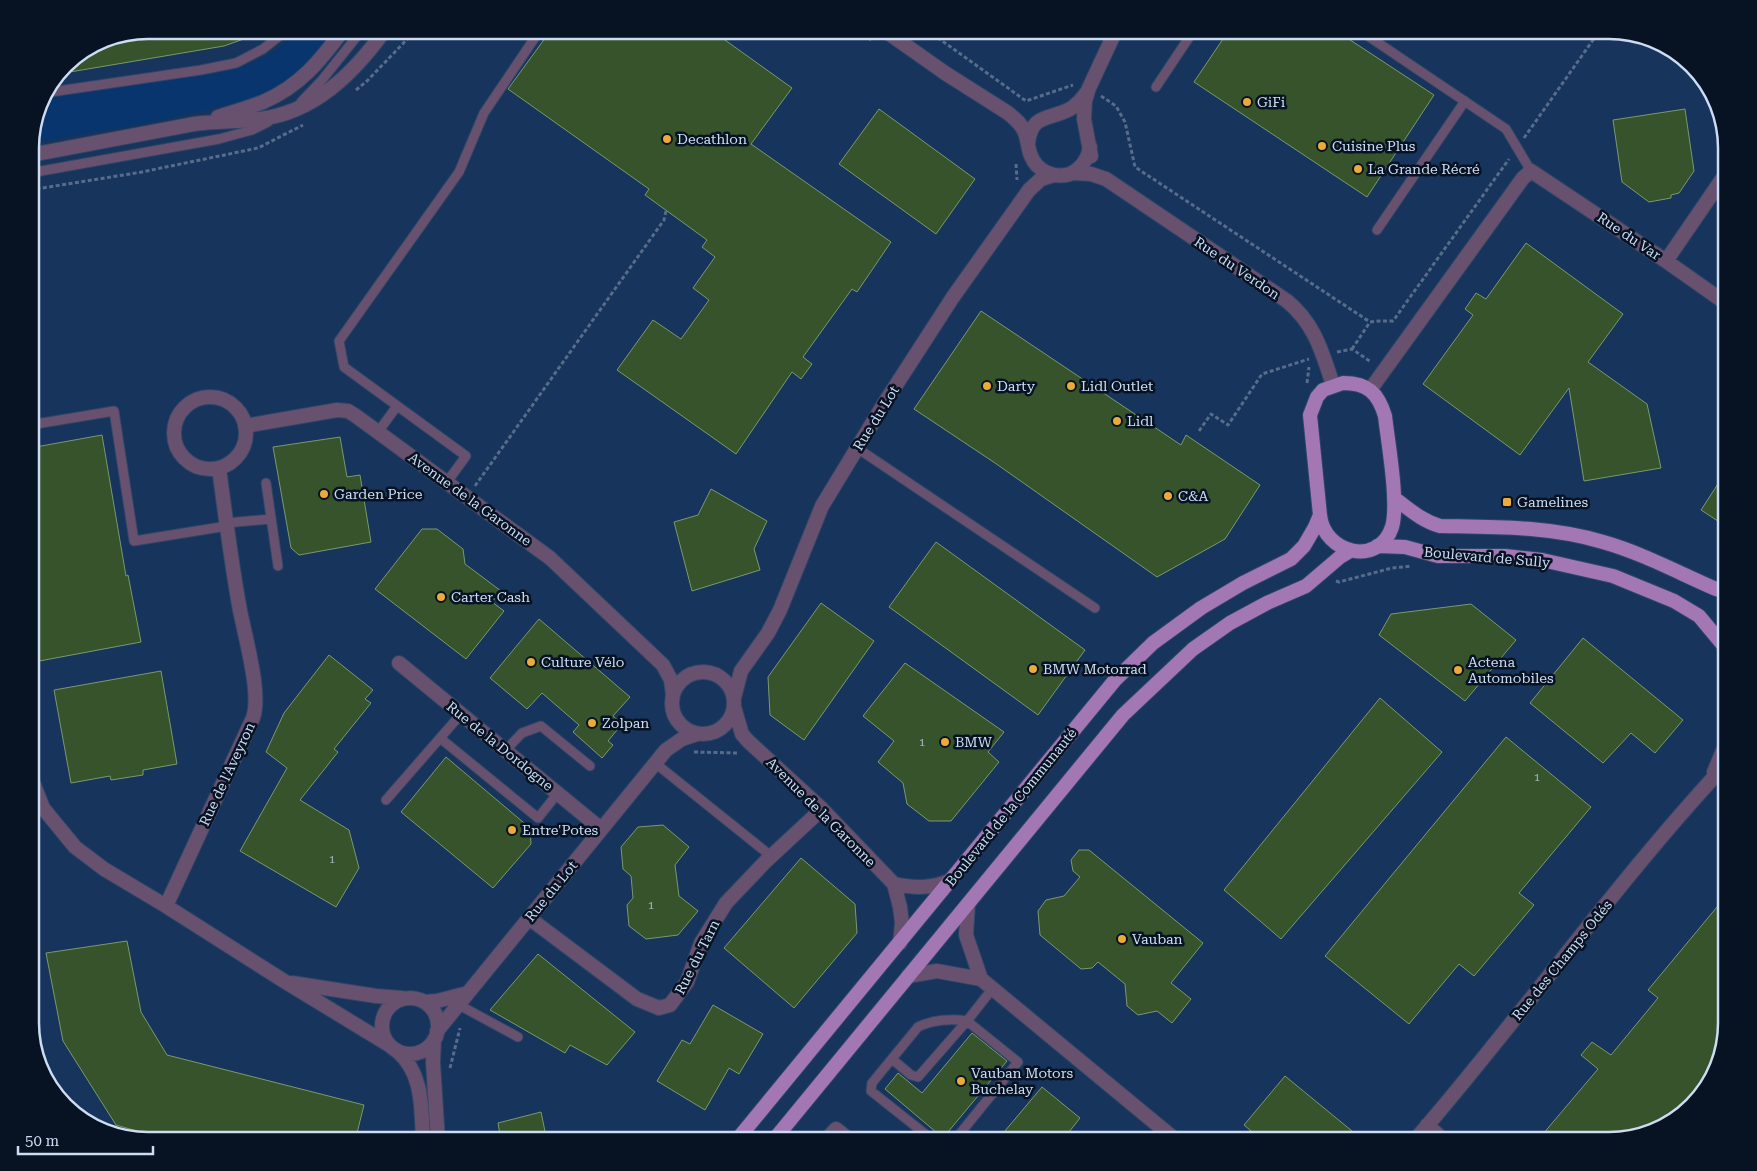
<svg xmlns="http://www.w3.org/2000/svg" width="1757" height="1171" font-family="'Roboto Serif',serif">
	<rect width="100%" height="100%" fill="#10294c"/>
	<path fill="#17345c" d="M148 30H1609L1675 50 1711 89 1727 148V1023L1707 1089 1668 1125 1609 1141H148L82 1121 46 1082 30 1030V141L42 96 65 64 103 39Z"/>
	<path fill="#08356d" d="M298 30H336C322 48 308 67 289 80 264 96 236 103 207 110 149 124 89 133 30 143L41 99 231 70C263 60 274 54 298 30Z"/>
	<path fill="#37532b" stroke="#7a996e" d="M148 30H265L266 31 224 46 58 74 65 64 103 39Z
		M551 30H711L792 88 751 144 891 242 857 292 852 289 803 357 812 364 801 379 792 372 736 454 617 370 653 320 681 339 709 300 693 288 715 257 702 247 707 240 645 195 649 189 508 89Z
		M1229 30H1335L1434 95 1367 197 1194 82Z
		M879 109 975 179 936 234 839 164Z
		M1685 109 1694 171 1679 193 1671 195V198L1649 202 1622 182 1613 120Z
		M1526 243 1623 314 1588 362 1647 404 1661 468 1584 481 1569 388 1520 455 1423 384 1473 315 1465 309 1476 293 1486 299Z
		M981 311 1181 445 1186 435 1260 485 1225 539 1157 577 995 463 914 409Z
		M102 435 126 576 128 575 141 642 34 662 30 644V448Z
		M340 437 347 477 360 475 371 542 299 555 291 548 273 447Z
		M1727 470V527L1701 510Z
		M711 489 767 521 754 549 760 570 692 591 674 522 698 515Z
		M422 529H437L463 549 465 564 501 591 492 602 504 611 466 659 375 589Z
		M936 542 1085 650 1038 715 889 607Z
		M821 603 874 641 804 740 770 715 768 677Z
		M1471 604 1516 640 1465 701 1379 635 1391 614Z
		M539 619 630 697 613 716 622 724 608 741 613 745 602 758 573 732 579 725 542 693 527 709 490 678Z
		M1583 638 1683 720 1655 753 1631 733 1603 763 1530 703Z
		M329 655 373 690 365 699 371 703 334 749 338 752 300 800 349 830 359 868 336 907 240 851 287 768 266 752 284 713Z
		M905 663 1004 732 988 752 999 762 951 821H929L907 804 903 783 878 762 894 741 863 716Z
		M161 671 177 764 143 770V775L111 780 110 776 71 783 54 690Z
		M1380 698 1442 752 1281 939 1224 890Z
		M1506 737 1591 807 1519 893 1534 905 1474 976 1459 964 1409 1024 1325 956Z
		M446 757 530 828 531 844 493 888 401 812Z
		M663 825 689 847 675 865 679 896 698 911 678 935 646 939 629 926 627 905 633 898 631 876 623 869 621 847 638 827Z
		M1079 850H1089L1203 943 1171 983 1191 999 1172 1023 1157 1011 1138 1015 1127 1006 1125 984 1098 962 1092 968 1081 969 1040 935 1038 911 1046 900 1064 896 1080 877 1073 871 1071 860Z
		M801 858 855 904 857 933 794 1008 724 948Z
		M1727 895V1023L1707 1089 1668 1125 1609 1141H1537L1598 1069 1581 1055 1592 1042 1611 1055 1658 998 1648 990Z
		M127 941 141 1012 167 1055 364 1105 355 1141H161V1138L116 1125 63 1041 46 953Z
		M538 954 635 1032 607 1065 570 1045 565 1053 490 1010Z
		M713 1005 763 1034 739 1074 729 1068 705 1110 657 1081 682 1040 690 1044Z
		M972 1033 1007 1061 943 1138 885 1089 898 1073 922 1093Z
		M1285 1076 1352 1131 1344 1141H1263L1244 1125Z
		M1042 1087 1080 1118 1062 1141H1015L1004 1132Z
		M541 1112 547 1141H501L498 1123Z"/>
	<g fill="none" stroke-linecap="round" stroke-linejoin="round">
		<g stroke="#2e4667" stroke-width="11">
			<path id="service" d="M1359 30 1506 129 1531 171
				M1156 87 1194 30
				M44 93 201 70 236 63 263 49 287 30
				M301 102 322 80 362 30
				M30 173 219 139 252 130 268 122
				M1377 230 1465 101
				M30 425 114 411 134 541 227 526
				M378 432 397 406
				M857 448 1095 608
				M447 482 466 456 344 367 339 341 459 172 484 113 540 30
				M266 483 278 566
				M226 523 271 519
				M440 738 538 818 558 793
				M506 750 522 733 541 726 590 766
				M655 763 771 856
				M386 800 461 714
				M459 1005 518 1037
				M892 1059 911 1075 918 1077 967 1021
				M934 1141 871 1091 872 1083 918 1027C932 1020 952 1018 967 1021
				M954 1141 1018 1062 967 1021 993 988"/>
		</g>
		<g stroke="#2e4667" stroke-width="16">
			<path id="minor" d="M884 30 945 73 1008 113C1015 119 1022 124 1025 133 1028 141 1028 149 1031 156 1037 171 1054 179 1070 174 1081 169 1088 159 1090 147
				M218 117C233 112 248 108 263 102 300 86 320 61 343 30
				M1028 144C1031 113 1050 120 1070 109 1077 105 1082 99 1087 92
				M30 155C85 145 140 134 194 124 216 121 237 122 259 119 314 113 354 73 385 30
				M1091 156 1084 119 1085 101 1089 88 1116 30
				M1072 173 1091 174 1106 179 1287 301C1315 324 1322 352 1333 385
				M1666 261 1727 172
				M1370 390 1523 178 1531 171 1666 261 1727 304
				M174 433a36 36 0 1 1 72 0a36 36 0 1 1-72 0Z
				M245 426 337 410 348 411 356 416 550 558 663 665 671 680 673 695
				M219 468C225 514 231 560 239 605 244 634 262 693 253 718L166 906 284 981 389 1045
				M399 663 601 829
				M672 703a31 31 0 1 1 62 0a31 31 0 1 1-62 0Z
				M734 698 741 671 768 633 780 610 822 506 887 399 953 297 1029 190 1041 179 1054 175
				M734 707 742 734 748 741 822 809 894 884 900 907 902 923 900 943
				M1714 772 1727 741
				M30 775 43 808 75 847 104 869 166 906
				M894 884C914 888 932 889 951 880
				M529 918 637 999 659 1008 670 1005 687 982 701 943 726 903 766 861 822 809
				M908 976 937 971 981 979 966 935 968 904
				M981 979 1177 1141
				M292 983 376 996 402 998
				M382 1026a28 28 0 1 1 56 0a28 28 0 1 1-56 0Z
				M424 1002 437 1001 468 993
				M437 1031 666 750 682 739 697 734
				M434 1040 433 1062 438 1141
				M397 1051C424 1074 421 1109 423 1141
				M1427 1125 1445 1141
				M825 1141 836 1129 851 1141
				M1414 1141C1521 1018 1615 883 1727 763"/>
		</g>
		<g stroke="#2e4667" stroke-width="16">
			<path id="primary" d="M1343 383C1368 383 1378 393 1385 416 1388 443 1399 503 1392 527 1379 567 1324 554 1320 515L1310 415 1317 397 1323 390Z
				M1394 498C1409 509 1422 521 1440 526 1495 527 1550 526 1603 542 1642 553 1679 573 1716 589L1727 591
				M1377 546 1405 547 1438 556H1505L1542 560 1613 576 1674 601 1699 616 1724 646
				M1727 628 1724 646 1727 668
				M736 1141 1115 680 1153 643 1201 608 1243 583 1291 559 1304 546 1315 527 1320 515
				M773 1141 1123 715 1193 649 1230 623 1267 603 1306 586 1340 557 1350 551"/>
		</g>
		<path stroke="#566c8a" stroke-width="3" stroke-dasharray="4 2.5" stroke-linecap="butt" d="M858 30 871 40
			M927 30 1026 101 1073 85
			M356 90 367 81 416 30
			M1101 96 1116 106 1125 122 1135 167 1370 322
			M1524 138 1600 30
			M1016 164 1017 180
			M30 190 142 172 258 148 303 125
			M1352 349 1370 322 1378 321H1393L1509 159
			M1337 352 1352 349 1371 362
			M1307 383 1309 367
			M1199 431 1211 414 1228 425 1262 374 1309 359
			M475 486 664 220 666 211
			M1336 581 1339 582 1392 568 1412 566
			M1720 681 1727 706
			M694 752 738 753
			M450 1068 460 1028"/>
		<use href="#service" stroke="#67516e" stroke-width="9"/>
		<use href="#minor" stroke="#67516e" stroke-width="14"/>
		<use href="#primary" stroke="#a377b3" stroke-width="14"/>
	</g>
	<g fill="#ebaa39" stroke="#071222" stroke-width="2">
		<circle cx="1247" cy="102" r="5"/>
		<circle cx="667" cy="139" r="5"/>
		<circle cx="1322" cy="146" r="5"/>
		<circle cx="1358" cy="169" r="5"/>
		<circle cx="987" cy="386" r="5"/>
		<circle cx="1071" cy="386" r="5"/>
		<circle cx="1117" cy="421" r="5"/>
		<circle cx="324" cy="494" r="5"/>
		<circle cx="1168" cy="496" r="5"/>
		<rect x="1502" y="497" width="10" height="10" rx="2.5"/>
		<circle cx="441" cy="597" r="5"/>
		<circle cx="531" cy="662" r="5"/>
		<circle cx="1033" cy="669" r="5"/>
		<circle cx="1458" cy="670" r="5"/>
		<circle cx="592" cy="723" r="5"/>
		<circle cx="945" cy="742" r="5"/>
		<circle cx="512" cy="830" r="5"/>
		<circle cx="1122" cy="939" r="5"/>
		<circle cx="961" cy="1081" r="5"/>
	</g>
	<g text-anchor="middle" stroke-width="5" stroke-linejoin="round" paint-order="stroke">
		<g font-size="11" fill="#a7bac1">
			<text x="922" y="746">1</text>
			<text x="1537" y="781">1</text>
			<text x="332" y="863">1</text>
			<text x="651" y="909">1</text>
		</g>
		<g font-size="14" fill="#ccdcf3" stroke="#071222" text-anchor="start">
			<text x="1257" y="107">GiFi</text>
			<text x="677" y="144">Decathlon</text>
			<text x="1332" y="151">Cuisine Plus</text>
			<text x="1368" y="174">La Grande Récré</text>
			<text x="997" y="391">Darty</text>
			<text x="1081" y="391">Lidl Outlet</text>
			<text x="1127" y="426">Lidl</text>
			<text x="334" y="499">Garden Price</text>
			<text x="1178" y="501">C&amp;A</text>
			<text x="1517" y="507">Gamelines</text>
			<text x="451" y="602">Carter Cash</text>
			<text x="541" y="667">Culture Vélo</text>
			<text x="1468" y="667">Actena<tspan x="1468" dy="16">Automobiles</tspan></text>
			<text x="1043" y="674">BMW Motorrad</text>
			<text x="602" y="728">Zolpan</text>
			<text x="955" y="747">BMW</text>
			<text x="522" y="835">Entre'Potes</text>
			<text x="1132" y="944">Vauban</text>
			<text x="971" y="1078">Vauban Motors<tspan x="971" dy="16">Buchelay</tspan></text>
		</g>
		<g font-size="14" fill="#ccdcf3" stroke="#071222">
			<text transform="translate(1629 236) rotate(34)" y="5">Rue du Var</text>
			<text transform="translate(1237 268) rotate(34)" y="5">Rue du Verdon</text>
			<text transform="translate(876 418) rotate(-58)" y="5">Rue du Lot</text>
			<text transform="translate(470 499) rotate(36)" y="5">Avenue de la Garonne</text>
			<text transform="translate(1487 557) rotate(5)" y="5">Boulevard de Sully</text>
			<text transform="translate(500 746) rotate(39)" y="5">Rue de la Dordogne</text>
			<text transform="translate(227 774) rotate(-65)" y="5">Rue de l'Aveyron</text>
			<text transform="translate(1011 807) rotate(-51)" y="5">Boulevard de la Communauté</text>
			<text transform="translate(821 812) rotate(45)" y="5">Avenue de la Garonne</text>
			<text transform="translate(551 891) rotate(-51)" y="5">Rue du Lot</text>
			<text transform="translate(697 957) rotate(-63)" y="5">Rue du Tarn</text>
			<text transform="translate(1562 960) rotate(-51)" y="5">Rue des Champs Odés</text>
		</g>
	</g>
	<path d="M0 0H1757V1171H0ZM148 39H1609A109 109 0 0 1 1718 148V1023A109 109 0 0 1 1609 1132H148A109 109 0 0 1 39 1023V148A109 109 0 0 1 148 39Z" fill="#071222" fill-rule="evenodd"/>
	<path fill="none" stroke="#ccdcf3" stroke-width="2.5" d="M148 39H1609A109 109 0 0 1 1718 148V1023A109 109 0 0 1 1609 1132H148A109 109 0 0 1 39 1023V148A109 109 0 0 1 148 39Z"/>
	<path d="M18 1146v8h135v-8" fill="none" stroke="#ccdcf3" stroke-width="2.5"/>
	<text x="25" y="1146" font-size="15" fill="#ccdcf3" stroke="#071222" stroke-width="4" paint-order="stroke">50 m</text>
</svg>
